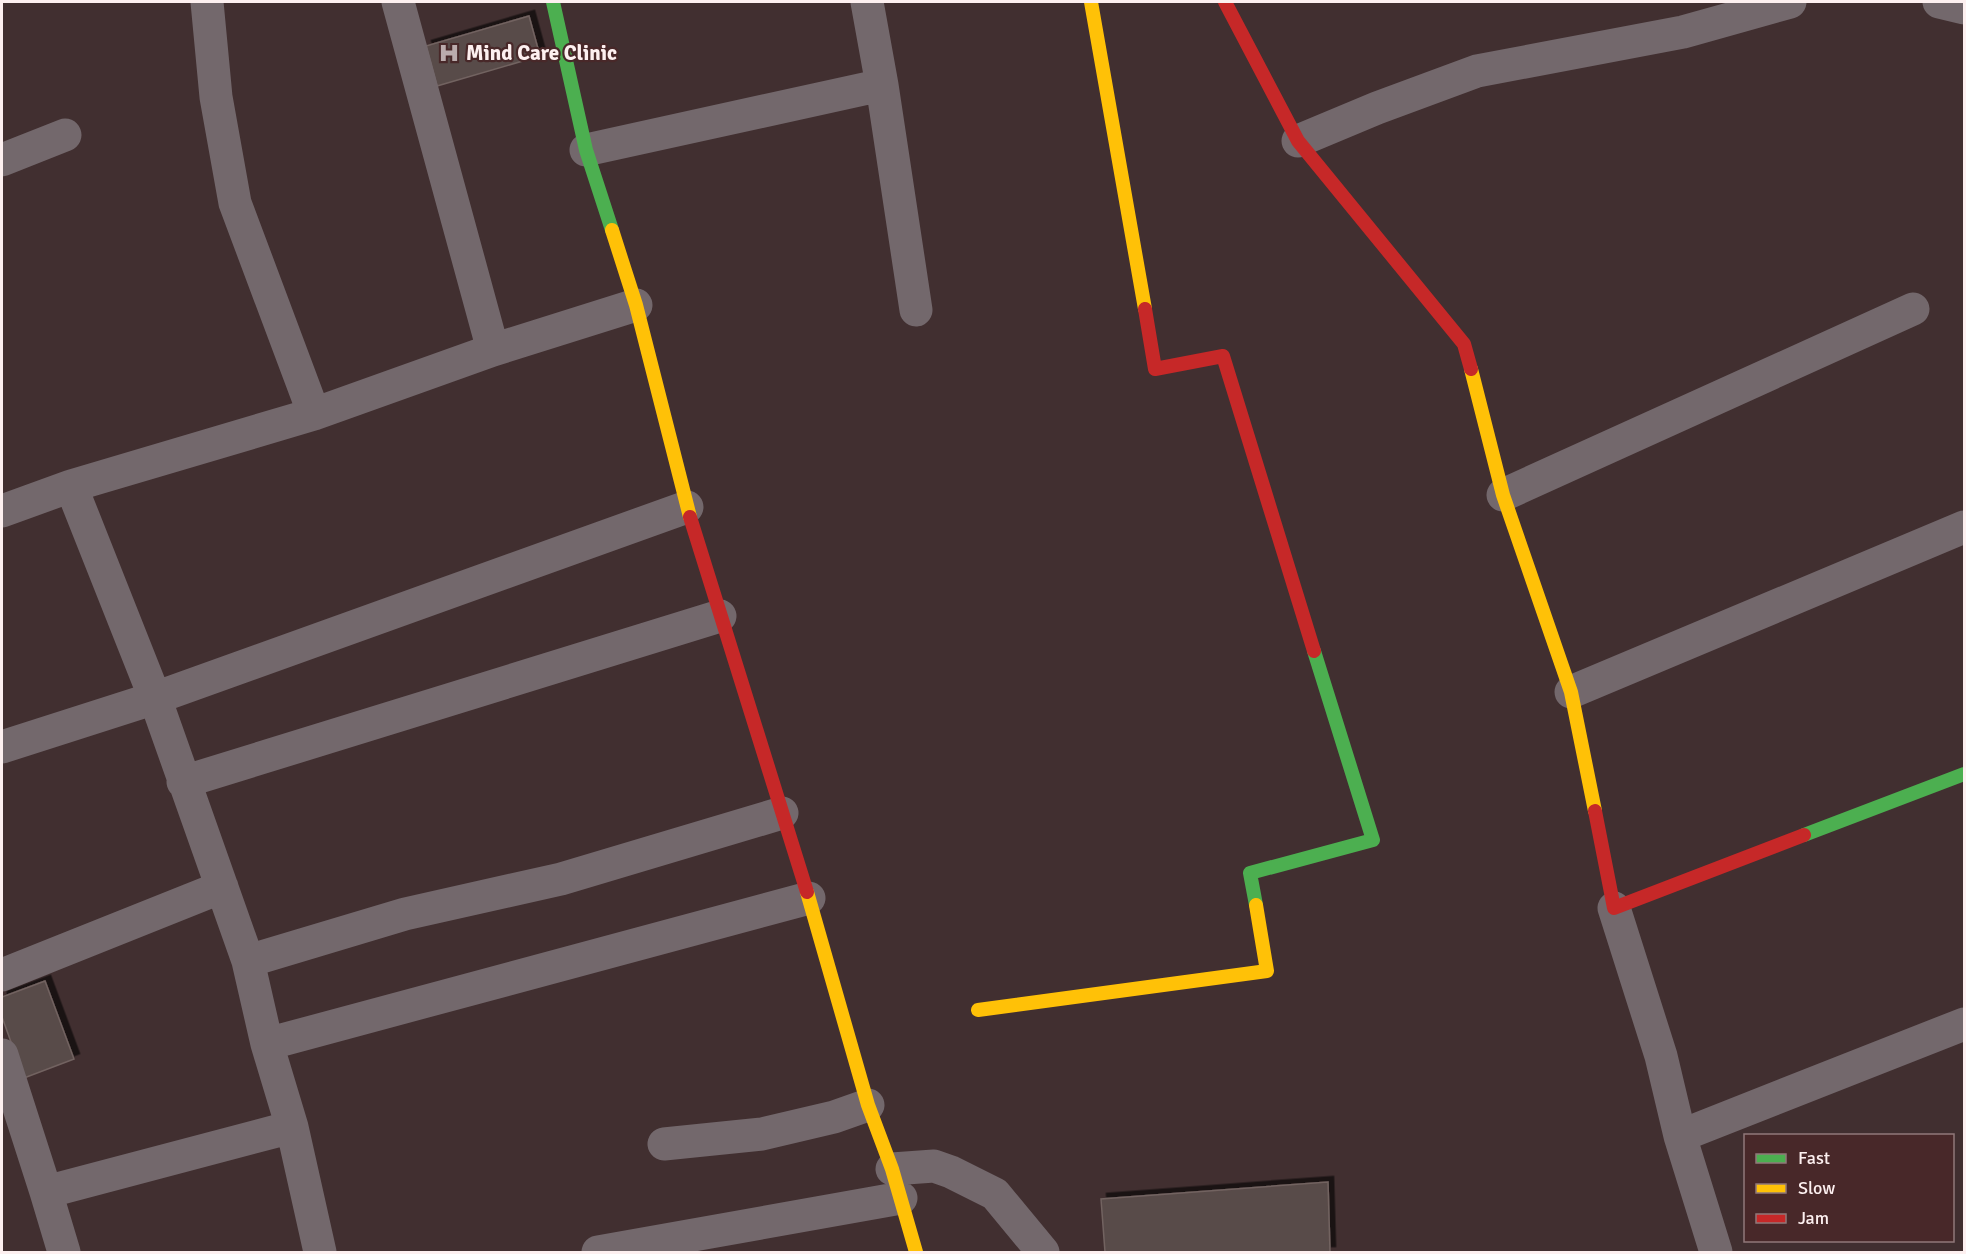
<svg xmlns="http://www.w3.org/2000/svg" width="1966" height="1254" font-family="Signika,sans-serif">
	<defs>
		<filter id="shadow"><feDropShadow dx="5.5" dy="-5.5" stdDeviation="0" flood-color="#0009"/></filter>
	</defs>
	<rect width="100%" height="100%" fill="#412f30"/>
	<path fill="#594b49" stroke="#726361" stroke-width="1.5" filter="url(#shadow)" d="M529 16 540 56 437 86 426 46Z
		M45 981 74 1059 24 1078 2 1017V997Z
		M1328 1182 1330 1252H1105L1101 1199Z"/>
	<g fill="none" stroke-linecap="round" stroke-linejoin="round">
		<path stroke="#73686c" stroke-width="33" d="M207 2 216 97 235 203 314 414
			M398 2 493 350
			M867 2 882 85 916 310
			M1939 2 1964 8
			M1298 141 1377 108 1477 71 1683 32 1790 2
			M586 150 882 85
			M2 160 65 135
			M71 486 155 698 248 961 267 1044 292 1127 320 1252
			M1503 495 1913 309
			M2 511 71 486 314 414 493 350 636 305
			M1571 692 1964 527
			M2 747 155 698 687 507
			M183 782 720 616
			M1614 908 1661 1056 1680 1136 1964 1024
			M248 961 405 914 561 879 782 813
			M2 975 222 887
			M267 1044 809 898
			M2 1055 46 1192 64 1252
			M1680 1136 1716 1252
			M664 1144 762 1134 834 1117 868 1105
			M892 1169 934 1166 951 1172 995 1194 1043 1252
			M46 1192 292 1127
			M598 1252 901 1198"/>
		<path stroke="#4caf50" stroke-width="14" d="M553 2 586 150 612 230
			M1804 835 1964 774
			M1256 905 1250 873 1373 840 1314 651"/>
		<path stroke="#ffc107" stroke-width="14" d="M1091 2 1145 309
			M612 230 636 305 690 517
			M1471 369 1503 495 1571 692 1595 811
			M807 892 868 1105 892 1169 916 1252
			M978 1010 1267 971 1256 905"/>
		<path stroke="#c62828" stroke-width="14" d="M1225 2 1298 141 1464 344 1471 369
			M1145 309 1155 369 1223 356 1314 651
			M690 517 807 892
			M1595 811 1614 908 1804 835"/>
	</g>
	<defs>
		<g id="hospital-bare" transform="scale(1.62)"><path d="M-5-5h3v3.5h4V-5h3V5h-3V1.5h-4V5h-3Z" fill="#bbacad" stroke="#482829" stroke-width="2.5" paint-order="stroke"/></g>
	</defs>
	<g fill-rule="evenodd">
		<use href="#hospital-bare" x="449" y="53"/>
	</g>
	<g text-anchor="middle" stroke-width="4.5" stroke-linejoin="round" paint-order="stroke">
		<g font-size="21" font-weight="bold" fill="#fdf0f0" stroke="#482829" text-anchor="start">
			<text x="466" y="60">Mind Care Clinic</text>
		</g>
	</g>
	<rect width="1966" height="1254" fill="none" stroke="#fdf0f0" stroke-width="6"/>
	<rect x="1744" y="1134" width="210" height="108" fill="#482829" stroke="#907879" stroke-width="1.5"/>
	<rect x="1756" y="1154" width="30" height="9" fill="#4caf50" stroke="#907879" stroke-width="1.5"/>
	<text x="1798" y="1164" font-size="18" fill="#fdf0f0">Fast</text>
	<rect x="1756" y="1184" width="30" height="9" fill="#ffc107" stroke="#907879" stroke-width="1.5"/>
	<text x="1798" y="1194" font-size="18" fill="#fdf0f0">Slow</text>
	<rect x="1756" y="1214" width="30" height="9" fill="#c62828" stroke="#907879" stroke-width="1.5"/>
	<text x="1798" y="1224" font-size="18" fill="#fdf0f0">Jam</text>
</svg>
